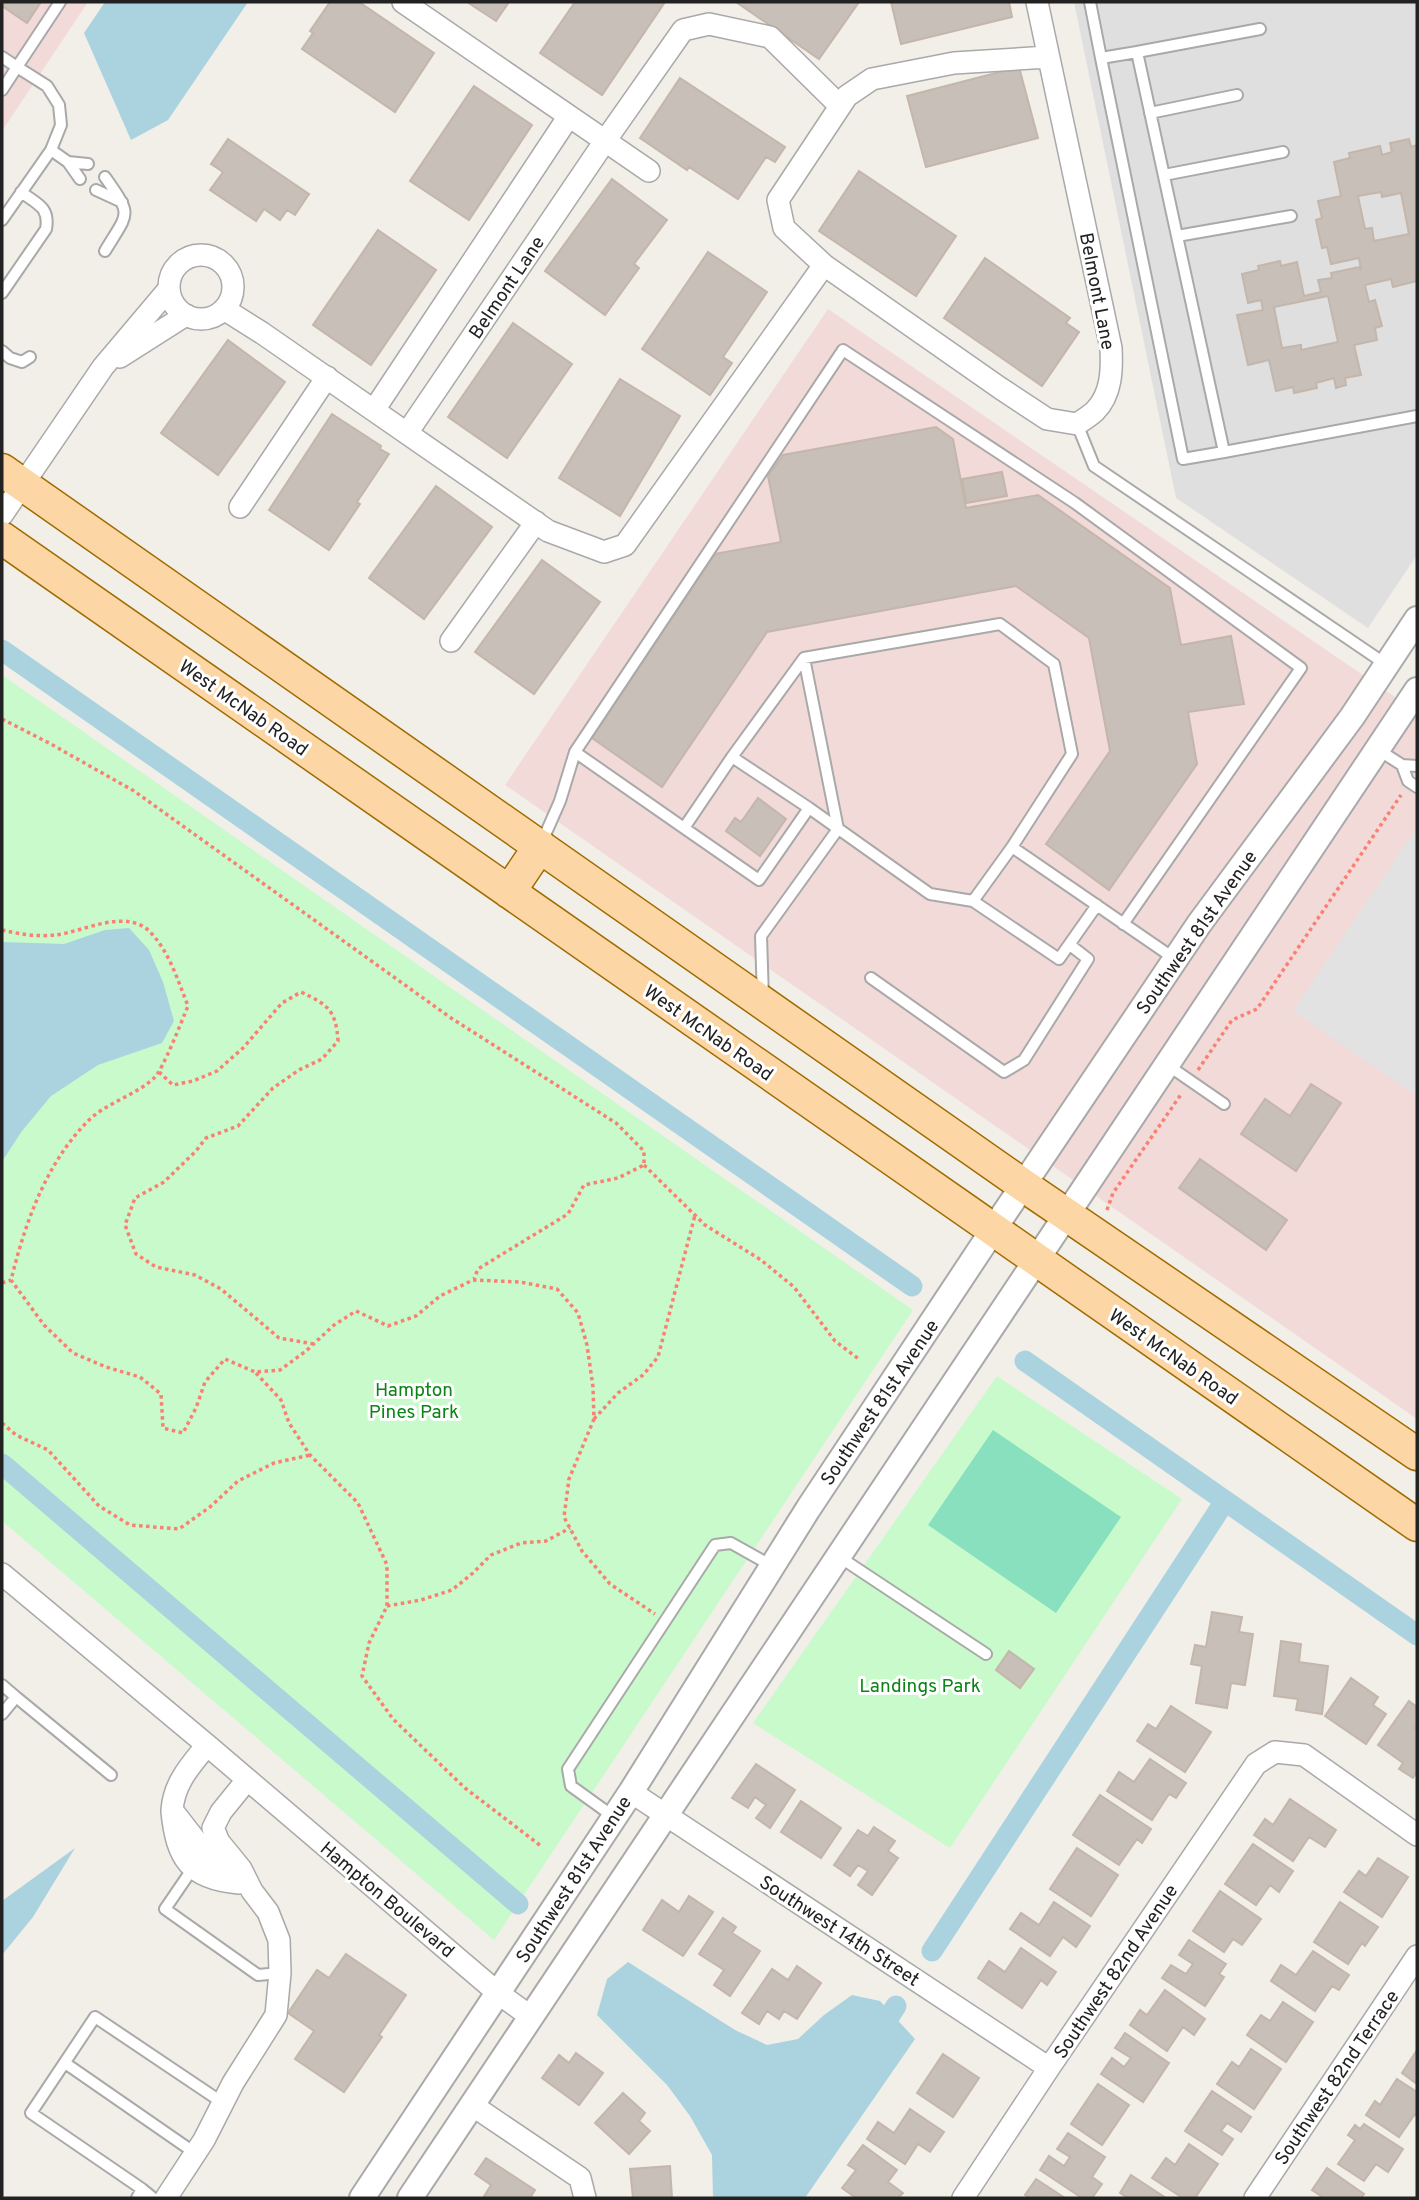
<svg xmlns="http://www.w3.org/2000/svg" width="1419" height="2200" font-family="Overpass,sans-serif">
	<rect width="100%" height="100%" fill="#f2efe9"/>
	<path fill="#e0dfdf" d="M1074 2H1417V555L1368 628 1176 498Z"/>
	<path fill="#f2dad9" d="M2 2H88L2 131Z
		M828 309 1417 712V1419L505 785Z"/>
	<path fill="#c8facc" d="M2 675 913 1310 494 1940 2 1521Z
		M997 1376 1182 1499 950 1848 753 1723Z"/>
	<path fill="#88e0be" d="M993 1430 1121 1517 1056 1613 928 1525Z"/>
	<path fill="#e2e2e2" d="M1417 827V1096L1293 1011Z"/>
	<path fill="#aad3df" d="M105 2H248L168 120 131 140 84 33Z
		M129 928 149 950 163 982 174 1021 162 1043 98 1065 51 1096 22 1131 3 1160 2 1167V942L64 944 105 930Z
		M75 1848 33 1917 2 1955V1901Z
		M628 1962 735 2030 767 2045 798 2039 824 2015 852 1995 880 2001 915 2039 805 2198H713L712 2155 690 2116 667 2085 597 2015 607 1979Z"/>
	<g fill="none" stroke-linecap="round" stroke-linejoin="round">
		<path stroke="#aad3df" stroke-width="21" d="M2 650 912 1286
			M1025 1361 1417 1635
			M2 1464 518 1904
			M932 1951 1225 1501
			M877 2035 896 2006"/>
	</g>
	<path fill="#c7bfb8" stroke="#c4b6ab" stroke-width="2" fill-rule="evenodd" d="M2 2H41L27 23 2 6Z
		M330 2H359L434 53 395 112 302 49 313 33 310 31Z
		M467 2H509L496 21Z
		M575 2H665L602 95 540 53Z
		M736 2H859L819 59Z
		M891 2H1009L1012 17 901 44Z
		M1019 67 1038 138 926 167 907 96Z
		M680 78 785 147 775 162 766 157 738 199 689 167 687 170 640 138Z
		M474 86 532 125 469 220 410 181Z
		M228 139 309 194 295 215 287 210 280 220 264 209 256 221 210 190 223 172 211 164Z
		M1409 139 1411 147 1417 145V281L1393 287 1391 279 1365 285 1369 302 1375 300 1382 326 1375 328 1377 340 1354 345 1361 375 1345 378 1346 385 1336 388 1334 378 1316 383 1317 388 1294 393 1293 387 1276 391 1269 360 1248 365 1237 315 1263 310 1261 300 1248 303 1242 274 1259 270 1258 266 1280 261 1281 266 1297 262 1304 296 1321 292 1318 280 1332 278 1331 273 1359 267 1361 270 1359 258 1331 264 1327 247 1322 248 1316 220 1322 218 1318 201 1341 196 1334 162 1350 158 1349 153 1380 146 1382 155 1392 152 1390 143ZM1381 192 1382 197 1401 193 1409 234 1374 241 1372 228 1365 229 1358 196ZM1328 296 1338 342 1301 350V345L1282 348 1274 307Z
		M859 171 956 236 916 296 819 231Z
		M612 179 667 220 634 264 639 268 605 315 545 271Z
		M378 230 436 270 371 365 313 325Z
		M708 252 767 292 723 357 732 363 710 395 642 349Z
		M985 258 1070 318 1066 323 1079 332 1042 386 944 318Z
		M513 323 572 364 507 458 448 417Z
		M228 340 285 382 218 475 161 433Z
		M620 379 680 416 620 516 559 478Z
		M332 414 381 446 380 449 389 454 357 502 360 504 329 550 269 510Z
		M936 427 953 439 966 508 1038 495 1170 588 1181 645 1231 636 1244 704 1188 712 1197 764 1109 890 1046 844 1110 751 1089 638 1016 586 767 632 662 787 592 738 715 554 781 542 768 476 783 455Z
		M1002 472 1007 496 966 503 962 479Z
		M436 486 492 527 424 619 369 578Z
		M542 560 600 602 534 694 475 652Z
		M758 798 786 819 760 856 726 831 735 818 741 822Z
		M1311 1084 1341 1103 1296 1171 1241 1134 1265 1099 1290 1116Z
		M1200 1159 1287 1220 1266 1250 1179 1188Z
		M1212 1612 1242 1617 1239 1632 1253 1634 1245 1685 1231 1683 1227 1708 1196 1703 1202 1666 1191 1664 1195 1645 1206 1647Z
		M1281 1641 1301 1644 1299 1662 1328 1666 1322 1714 1296 1710 1298 1699 1274 1696Z
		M1009 1651 1034 1669 1020 1688 996 1670Z
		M1351 1678 1378 1697 1373 1705 1386 1714 1366 1744 1325 1716Z
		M1409 1701 1417 1707V1725L1415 1728 1417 1729V1772L1413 1778 1399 1769 1403 1763 1378 1745Z
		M1171 1706 1211 1732 1185 1772 1137 1741 1148 1724 1156 1729Z
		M1150 1759 1186 1783 1176 1798 1169 1794 1152 1820 1107 1791 1119 1772 1134 1782Z
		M756 1764 795 1790 770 1828 756 1818 766 1805 755 1797 748 1808 732 1798Z
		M1100 1795 1151 1829 1142 1843 1137 1839 1119 1865 1073 1835Z
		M1290 1799 1336 1830 1325 1847 1309 1837 1293 1861 1254 1835 1265 1819 1273 1825Z
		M801 1801 841 1828 821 1858 781 1832Z
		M874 1827 895 1841 888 1851 898 1858 872 1895 858 1885 868 1871 858 1865 850 1876 834 1865 858 1830 868 1836Z
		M1253 1844 1293 1871 1279 1892 1270 1885 1256 1905 1225 1884Z
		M1077 1848 1118 1875 1091 1916 1050 1889Z
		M1378 1858 1408 1877 1382 1917 1344 1892 1359 1871 1366 1876Z
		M1220 1891 1261 1919 1242 1945 1233 1939 1224 1952 1193 1931Z
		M689 1896 713 1912 683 1956 643 1930 662 1900 679 1912Z
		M1054 1902 1090 1926 1076 1947 1063 1937 1050 1956 1010 1929 1021 1913 1039 1925Z
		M1340 1902 1378 1927 1365 1946 1362 1943 1348 1964 1314 1942Z
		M723 1918 736 1927 732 1933 760 1951 730 1996 714 1985 724 1970 699 1954Z
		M1189 1940 1226 1964 1219 1974 1224 1977 1205 2006 1162 1978 1171 1965 1186 1974 1193 1964 1179 1955Z
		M1021 1948 1056 1972 1047 1985 1041 1980 1022 2008 978 1978 989 1961 1005 1972Z
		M1313 1951 1349 1975 1339 1990 1332 1986 1315 2011 1271 1981 1281 1965 1296 1975Z
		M346 1954 406 1995 379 2035 382 2037 344 2092 295 2059 314 2031 288 2013 317 1970 329 1978Z
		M797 1966 821 1983 797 2019 784 2011 779 2019 767 2011 759 2024 742 2013 772 1969 788 1980Z
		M1165 1990 1205 2019 1194 2035 1183 2027 1167 2051 1130 2025 1140 2010 1147 2015Z
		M1283 2002 1313 2022 1286 2062 1247 2035 1261 2015 1270 2021Z
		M1125 2033 1169 2063 1143 2102 1101 2074 1112 2058 1124 2067 1131 2058 1115 2048Z
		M1251 2049 1281 2069 1254 2109 1217 2084 1232 2062 1239 2067Z
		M1417 2050V2084L1402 2073Z
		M576 2053 603 2073 579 2105 542 2078 559 2055 569 2063Z
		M943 2054 979 2078 953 2117 917 2093Z
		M1397 2079 1417 2092V2116L1415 2114 1399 2137 1366 2115 1375 2101 1380 2105Z
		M1098 2084 1129 2105 1102 2145 1071 2124Z
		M1212 2091 1251 2117 1241 2132 1227 2123 1221 2131 1233 2139 1222 2155 1185 2131Z
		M623 2093 645 2113 639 2121 650 2131 629 2154 595 2123Z
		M910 2109 944 2132 930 2152 918 2144 905 2164 867 2139 878 2122 894 2133Z
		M1364 2124 1403 2149 1388 2172 1376 2164 1364 2181 1338 2164 1355 2140 1348 2135 1355 2125 1360 2129Z
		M1068 2133 1105 2157 1092 2177 1102 2184 1092 2198H1082L1040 2170 1049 2156 1064 2166 1070 2157 1057 2149Z
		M1189 2144 1218 2164 1195 2198H1183L1152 2178 1166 2158 1175 2165Z
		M863 2145 897 2170 888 2182 903 2193 898 2198H856L842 2188 856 2170 848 2165Z
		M486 2158 535 2190 530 2198H483L491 2185 475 2174Z
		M670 2166 672 2198H633L630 2169Z
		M1327 2168 1364 2194 1361 2198H1324L1312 2190Z
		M1131 2175 1166 2198H1128L1120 2193Z
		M1036 2179 1065 2198H1030L1025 2195Z"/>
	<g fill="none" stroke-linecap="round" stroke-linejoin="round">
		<g stroke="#a9a9a9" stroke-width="14">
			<path id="service" d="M1090 2 1101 58 1137 52 1224 452 1417 416
				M1137 52 1260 29
				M2 57 17 67 2 90
				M1101 58 1183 459 1224 452
				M1150 113 1237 95
				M51 150 68 162 80 179
				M68 162 88 164
				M1164 175 1283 152
				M96 190 122 202
				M2 220 51 150 61 125 59 105 47 86 17 67 60 2
				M1177 236 1291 216
				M105 251C129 211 133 217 105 177
				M2 293 46 229C50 207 37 204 21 192
				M2 351 10 358 22 362 30 357
				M1077 424 1094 466 1387 665
				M1377 749 1402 765 1417 766
				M575 752 684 828 732 757 804 658 1000 624 1054 664 1072 754 1012 847 973 901
				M732 757 809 808 930 894 973 901 1059 959 1097 905
				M1402 765 1408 781 1417 787
				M684 828 759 880 809 808
				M541 844 560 801 575 752 843 350 1075 503 1301 668 1123 924
				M1012 847 1175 959
				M871 978 1004 1072 1024 1060 1088 959 1070 945
				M763 998 761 936 838 829 804 658
				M1166 1064 1224 1104
				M838 1556 986 1654
				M2 1685 16 1697
				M2 1714 16 1697 111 1775
				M614 1817 571 1786 568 1769 715 1545 731 1543 772 1566
				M193 1868 165 1909 258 1975 280 1973
				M65 2063 195 2153
				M142 2189 31 2113 95 2017 223 2103
				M137 2198 142 2189 153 2198"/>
		</g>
		<g stroke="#a9a9a9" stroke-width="24">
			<path id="minor" d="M403 2 649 171
				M1037 2 1111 348C1112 369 1112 394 1095 411 1090 416 1083 420 1077 424L1047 419 1000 388 824 265 784 228 778 200 847 96 872 79 954 63 1048 57
				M169 287a32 32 0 1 1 64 0a32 32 0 1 1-64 0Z
				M224 309 262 333 548 531 604 552 625 545 824 265
				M120 357 186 315
				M374 410 569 116
				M407 433 605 141 683 30 709 24 770 37 840 106
				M240 507 327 377
				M2 515 103 367 168 290
				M451 641 536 522
				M2 1574 207 1745 498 1993 531 2017
				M207 1745C190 1766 174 1783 172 1810L200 1846 239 1882
				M631 1792 1049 2068
				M172 1812C177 1859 190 1879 239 1883
				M472 2105 580 2178 585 2198
				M166 2198 204 2140 233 2083 276 2015 280 1973 279 1940 268 1912 252 1891 241 1869 219 1842 213 1828 221 1812 247 1780
				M963 2198 1049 2068 1256 1764 1275 1752 1304 1755 1417 1835
				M1255 2198 1417 1956"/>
		</g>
		<g stroke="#a9a9a9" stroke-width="28">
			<path id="tertiary" d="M362 2198 631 1792 808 1509 993 1230 1199 924 1352 717 1417 619
				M410 2198 1417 690"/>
		</g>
		<g stroke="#a06b00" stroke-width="35">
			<path id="primary" d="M2 470 1023 1185 1417 1454
				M2 538 1417 1525
				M509 892 540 846"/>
		</g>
		<path stroke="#fa8072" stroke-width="3.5" stroke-dasharray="3.5 3.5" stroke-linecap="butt" d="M2 719 49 743 134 791 451 1018 616 1123 644 1151V1165L618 1178 584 1185 568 1214 478 1269 474 1279
			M2 930C19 934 37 937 55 935 84 932 128 906 152 934 170 954 178 981 188 1006 182 1020 163 1070 154 1078 135 1096 105 1103 87 1122 45 1165 25 1224 11 1280L44 1325 73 1353 106 1367 140 1377 161 1394 163 1428 183 1433 196 1408 205 1382 225 1359 255 1372 280 1370 306 1351 334 1325 356 1311 388 1326 416 1316 440 1296 473 1280 520 1282 557 1289 578 1313 587 1345 593 1387 594 1419 569 1479 564 1517 582 1551 610 1584 655 1614
			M1198 1070 1232 1020 1257 1009 1401 795
			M159 1072 173 1085 193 1081 217 1071 243 1048 282 1003 301 992C328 1005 336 1010 338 1041L322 1059 299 1070 273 1088 238 1126 206 1138 196 1151 164 1182 135 1198 125 1225 136 1254 156 1267 195 1275 221 1289 279 1338 314 1344
			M644 1165 705 1225 761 1260 794 1287 835 1341 860 1360
			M1107 1210 1113 1193 1182 1093
			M2 1283 11 1280
			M256 1373 281 1400 289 1423 310 1455 358 1503 387 1565V1606L369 1643 362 1676 393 1719 465 1788 541 1846
			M594 1419 618 1393 643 1375 658 1357 695 1215
			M2 1423 16 1435 48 1450 99 1506 130 1525 179 1529 210 1507 238 1481 274 1463 310 1455
			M387 1606 421 1600 452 1590 473 1573 491 1555 521 1543 546 1541 570 1528"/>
		<use href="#service" stroke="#fff" stroke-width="10"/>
		<use href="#minor" stroke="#fff" stroke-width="21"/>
		<use href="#tertiary" stroke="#fff" stroke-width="24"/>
		<use href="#primary" stroke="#fcd6a4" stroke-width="32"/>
	</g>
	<g text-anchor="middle" stroke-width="6" stroke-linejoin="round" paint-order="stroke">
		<g font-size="19" fill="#222" stroke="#fff">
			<text transform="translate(506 287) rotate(-56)" y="7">Belmont Lane</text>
			<text transform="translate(1098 291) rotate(79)" y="7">Belmont Lane</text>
			<text transform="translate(244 707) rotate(35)" y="7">West McNab Road</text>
			<text transform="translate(1196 932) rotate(-55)" y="7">Southwest 81st Avenue</text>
			<text transform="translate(709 1032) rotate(35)" y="7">West McNab Road</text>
			<text transform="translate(1174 1356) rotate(35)" y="7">West McNab Road</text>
			<text transform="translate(879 1402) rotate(-56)" y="7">Southwest 81st Avenue</text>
			<text transform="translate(573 1879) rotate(-57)" y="7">Southwest 81st Avenue</text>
			<text transform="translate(388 1899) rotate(40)" y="7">Hampton Boulevard</text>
			<text transform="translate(840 1930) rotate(33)" y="7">Southwest 14th Street</text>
			<text transform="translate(1115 1971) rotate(-56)" y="7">Southwest 82nd Avenue</text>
			<text transform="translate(1336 2077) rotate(-56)" y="7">Southwest 82nd Terrace</text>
		</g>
		<g font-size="19" fill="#0c8416" stroke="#fff">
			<text x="414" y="1396">Hampton<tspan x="414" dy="22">Pines Park</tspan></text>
			<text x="920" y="1692">Landings Park</text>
		</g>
	</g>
	<rect width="1419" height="2200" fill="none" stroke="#222222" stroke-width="7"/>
</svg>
